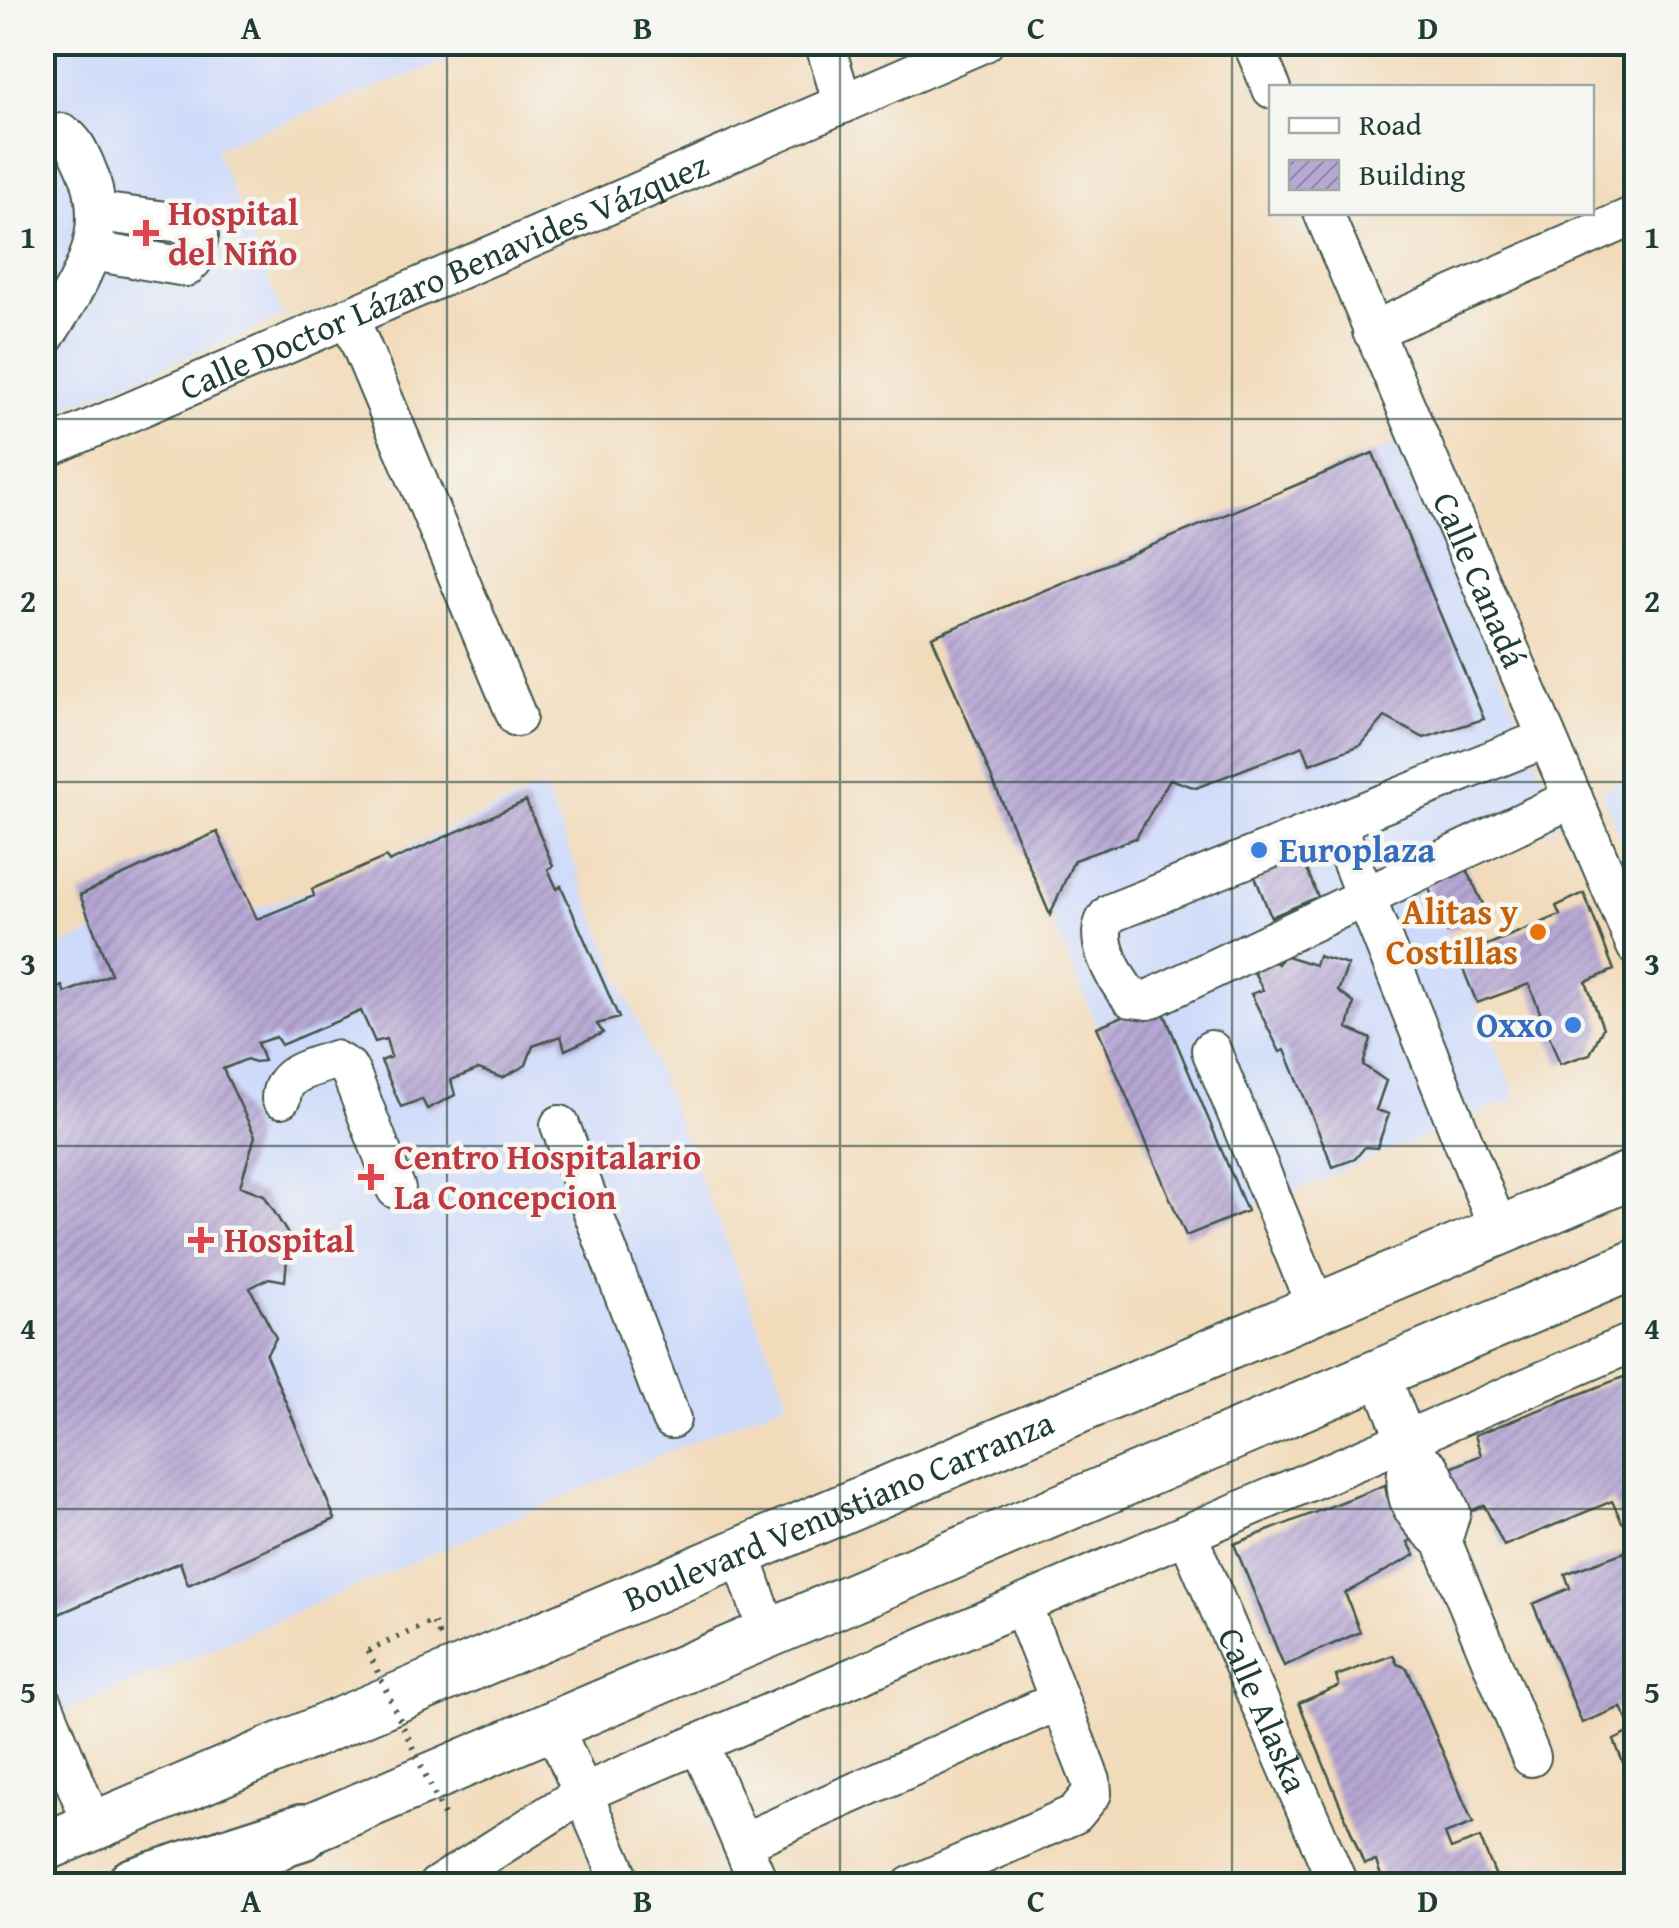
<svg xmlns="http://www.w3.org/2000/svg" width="1679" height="1928" font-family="'Gentium Book Plus',serif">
	<defs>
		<pattern id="building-hatch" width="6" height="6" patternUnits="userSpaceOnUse" patternTransform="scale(2.5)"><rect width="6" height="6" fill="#b7a8d4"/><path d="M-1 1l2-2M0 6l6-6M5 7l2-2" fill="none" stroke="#948aad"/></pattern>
	</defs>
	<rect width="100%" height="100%" fill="#f6f6f2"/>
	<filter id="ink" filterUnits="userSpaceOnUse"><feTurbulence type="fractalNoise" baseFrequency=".01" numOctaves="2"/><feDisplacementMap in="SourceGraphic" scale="20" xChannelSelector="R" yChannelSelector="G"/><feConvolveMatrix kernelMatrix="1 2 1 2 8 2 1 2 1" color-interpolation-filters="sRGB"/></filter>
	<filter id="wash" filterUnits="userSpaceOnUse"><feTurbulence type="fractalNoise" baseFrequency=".0048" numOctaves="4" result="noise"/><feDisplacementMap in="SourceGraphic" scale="40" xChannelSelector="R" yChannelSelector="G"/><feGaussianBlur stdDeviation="2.25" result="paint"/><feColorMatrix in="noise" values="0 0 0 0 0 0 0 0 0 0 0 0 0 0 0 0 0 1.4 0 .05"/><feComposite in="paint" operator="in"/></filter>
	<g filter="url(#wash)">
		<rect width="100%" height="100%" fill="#f2dbbb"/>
		<path fill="#cedafa" d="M43 43H496L215 148 283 317 43 417Z
			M1402 441 1563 822 1425 880 1517 1098 1186 1236 932 637Z
			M1636 776V877L1601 790Z
			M544 788 789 1400 43 1721V954L94 932 80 895 217 832 253 910 312 889Z"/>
		<g id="blocks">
			<path fill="url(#building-hatch)" d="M1373 453 1484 719 1424 738 1385 717 1361 745 1310 764 1303 746 1196 788 1170 779 1136 838 1074 860 1050 915 932 637Z
				M526 801 553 866 548 869 557 889 561 886 619 1018 597 1024 603 1033 565 1050 561 1036 533 1046 526 1065 502 1078 479 1069 451 1080 455 1095 427 1109 422 1099 401 1107 381 1061 391 1057 386 1039 375 1042 361 1011 281 1045 276 1037 257 1043 264 1061 254 1062 247 1059 223 1069 255 1136 240 1186 264 1195 289 1236 285 1281 269 1278 250 1288 276 1338 266 1355 335 1519 188 1585 180 1562 45 1620 42 1613V994L62 986 65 993 111 974 80 895 217 832 257 919 314 896 312 889 386 857 389 862Z
				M1301 855 1318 897 1271 917 1254 874Z
				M1464 863 1487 913 1447 932 1425 879Z
				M1584 893 1614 970 1586 982 1603 1028 1590 1054 1560 1064 1529 984 1477 1003 1458 957 1560 915 1556 906Z
				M1283 955 1315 965 1318 956 1348 965 1338 991 1354 1003 1348 1028 1371 1039 1363 1065 1386 1081 1376 1110 1389 1114 1377 1148 1365 1147 1355 1159 1333 1167 1285 1050 1280 1052 1251 994 1263 990 1251 966 1267 958 1278 964Z
				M1159 1001 1247 1211 1186 1236 1097 1027Z
				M1636 1372V1533L1622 1522 1612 1501 1504 1546 1484 1505 1408 1542 1415 1555 1345 1593 1360 1632 1284 1666 1234 1544 1385 1485 1387 1496 1481 1455 1475 1435Z
				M1624 1552 1630 1566 1636 1568V1795L1614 1740 1632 1731 1621 1707 1582 1723 1533 1604 1570 1588 1565 1574Z
				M1393 1655 1397 1664 1407 1668 1473 1823 1445 1834 1451 1849 1480 1838 1500 1886H1377L1383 1882 1376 1861 1364 1864 1299 1703 1339 1686 1336 1676Z"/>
		</g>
	</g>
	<g filter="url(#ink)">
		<use href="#blocks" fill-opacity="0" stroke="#3f5548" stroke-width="2.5"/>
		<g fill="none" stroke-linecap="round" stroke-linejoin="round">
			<g stroke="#3f5548" stroke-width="42">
				<g id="minor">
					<path d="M824 42 843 104"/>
					<path d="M1252 42 1272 89"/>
					<path d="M42 141 62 133C75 141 79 152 85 165 115 233 79 285 42 341"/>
					<path id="s1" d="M1323 212 1636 946"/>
					<path d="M92 251 186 267 193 260 199 235 189 224 98 212"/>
					<path d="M349 317 517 717"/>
					<path d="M1372 331 1636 215"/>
					<path id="s2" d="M42 450 985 42"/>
					<path d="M1547 738 1111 913C1088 933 1115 979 1131 998L1148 1000 1573 798"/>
					<path d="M1336 823 1500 1233"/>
					<path d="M1211 1050 1317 1309"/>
					<path d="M281 1098C283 1071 313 1068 334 1060L348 1068 352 1076 396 1189"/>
					<path d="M560 1125 671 1419"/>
					<path d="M1380 1374 1411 1453 1431 1469 1451 1512 1442 1541"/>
					<path d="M1411 1453C1399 1495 1410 1514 1442 1541L1531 1757"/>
					<path id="s3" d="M1187 1534 1339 1886"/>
					<path d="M741 1554 768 1633"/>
					<path d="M42 1701 93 1826"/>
					<path d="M553 1725 623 1886"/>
					<path d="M699 1743 760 1886"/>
					<path d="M742 1843 1058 1701"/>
					<path d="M437 1886 583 1793 1636 1341"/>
					<path d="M911 1886 1075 1814 1092 1793 1091 1781 1022 1605"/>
				</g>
			</g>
			<g stroke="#3f5548" stroke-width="52">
				<g id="major">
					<path id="s4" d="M42 1848 1636 1173"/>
					<path d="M271 1849 302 1832 1636 1264"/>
				</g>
			</g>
			<g stroke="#3f5548" stroke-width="60">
				<path id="highway" d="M134 1886 302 1832"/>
			</g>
			<path stroke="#3f5548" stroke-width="6" stroke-dasharray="2.5 8" stroke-linecap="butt" d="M368 1651 433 1621 438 1634 435 1635"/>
			<use href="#minor" stroke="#fff" stroke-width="38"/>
			<use href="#major" stroke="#fff" stroke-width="48"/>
			<use href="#highway" stroke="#fff" stroke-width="55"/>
			<path stroke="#3f5548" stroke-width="6" stroke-dasharray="2.5 8" stroke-linecap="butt" d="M368 1651 444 1815"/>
		</g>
	</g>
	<path fill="none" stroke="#1f3d34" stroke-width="2.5" stroke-opacity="0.55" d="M447 42V1886M840 42V1886M1232 42V1886M42 419H1636M42 782H1636M42 1146H1636M42 1509H1636"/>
	<g fill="#e0444e" stroke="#f6f6f2" stroke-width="4">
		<path d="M141 218h10v10h10v10h-10v10h-10v-10h-10v-10h10z"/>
		<path d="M366 1162h10v10h10v10h-10v10h-10v-10h-10v-10h10z"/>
		<path d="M196 1225h10v10h10v10h-10v10h-10v-10h-10v-10h10z"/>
	</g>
	<g fill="#3f7fe0" stroke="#f6f6f2" stroke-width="4">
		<circle cx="1259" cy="850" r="10"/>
		<circle cx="1573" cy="1025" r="10"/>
	</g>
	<circle fill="#e8710a" stroke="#f6f6f2" stroke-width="4" cx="1538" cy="932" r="10"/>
	<g text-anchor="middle" stroke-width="9" stroke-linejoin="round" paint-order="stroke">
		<g font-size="35" font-weight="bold" fill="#be3a42" stroke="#f6f6f2" text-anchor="start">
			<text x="168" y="225">Hospital<tspan x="168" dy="40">del Niño</tspan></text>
			<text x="394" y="1169">Centro Hospitalario<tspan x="394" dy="40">La Concepcion</tspan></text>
			<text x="224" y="1252">Hospital</text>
		</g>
		<g font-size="35" fill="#1f3d34" stroke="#f6f6f2">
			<text dy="12" stroke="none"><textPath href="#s2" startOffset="438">Calle Doctor Lázaro Benavides Vázquez</textPath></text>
			<text dy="12" stroke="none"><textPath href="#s1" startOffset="400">Calle Canadá</textPath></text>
			<text dy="12" stroke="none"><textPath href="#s4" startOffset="865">Boulevard Venustiano Carranza</textPath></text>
			<text dy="12" stroke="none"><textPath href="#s3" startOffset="192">Calle Alaska</textPath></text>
		</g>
		<g font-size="35" font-weight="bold" fill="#366cbe" stroke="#f6f6f2" text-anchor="start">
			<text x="1279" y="862">Europlaza</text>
			<text x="1553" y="1037" text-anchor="end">Oxxo</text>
		</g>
		<g font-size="35" font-weight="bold" fill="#c56008" stroke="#f6f6f2" text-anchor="end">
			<text x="1518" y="924">Alitas y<tspan x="1518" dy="40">Costillas</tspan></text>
		</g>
	</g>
	<rect width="1679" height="1928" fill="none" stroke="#f6f6f2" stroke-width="110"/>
	<rect x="1269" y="85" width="325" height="130" fill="#f6f6f2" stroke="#a0aca6" stroke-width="2.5"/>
	<rect x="1289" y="118" width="50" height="15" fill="#ffffff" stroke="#a0aca6" stroke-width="2.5"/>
	<text x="1359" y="135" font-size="30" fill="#1f3d34">Road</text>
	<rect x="1289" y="160" width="50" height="30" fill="url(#building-hatch)" stroke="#a0aca6" stroke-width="2.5"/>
	<text x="1359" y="185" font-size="30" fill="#1f3d34">Building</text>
	<rect x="55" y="55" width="1569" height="1818" fill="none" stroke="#1f3d34" stroke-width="4"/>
	<g font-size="32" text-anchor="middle" font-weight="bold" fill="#1f3d34">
		<text x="251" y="39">A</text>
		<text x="643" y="39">B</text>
		<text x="1036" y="39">C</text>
		<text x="1428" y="39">D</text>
		<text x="28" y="248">1</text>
		<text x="1652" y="248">1</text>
		<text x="28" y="612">2</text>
		<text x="1652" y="612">2</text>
		<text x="28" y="975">3</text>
		<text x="1652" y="975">3</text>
		<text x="28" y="1339">4</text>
		<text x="1652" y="1339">4</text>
		<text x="28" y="1703">5</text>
		<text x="1652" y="1703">5</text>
		<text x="251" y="1912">A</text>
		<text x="643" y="1912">B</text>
		<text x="1036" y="1912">C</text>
		<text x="1428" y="1912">D</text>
	</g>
</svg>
